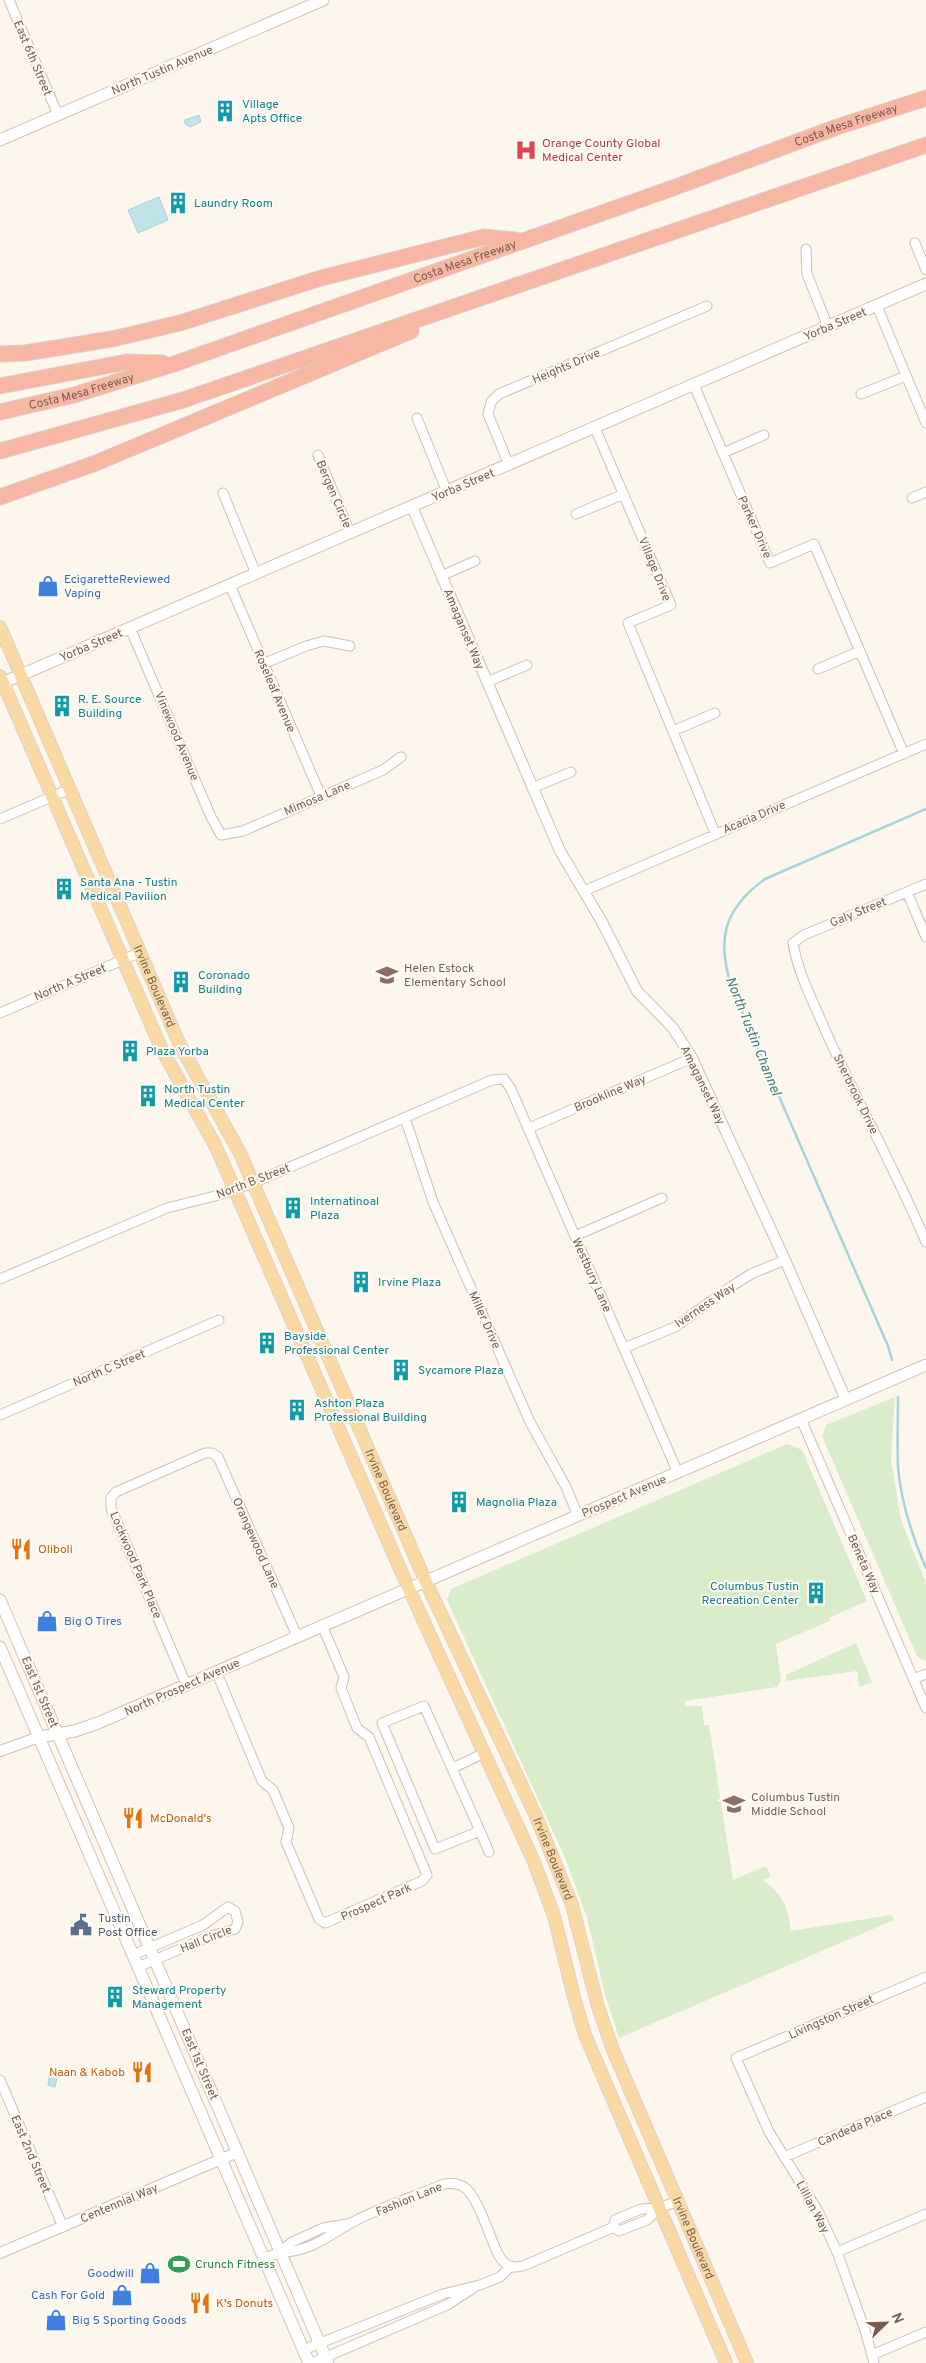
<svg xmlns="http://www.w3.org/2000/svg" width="926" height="2363" font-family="Overpass,sans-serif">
	<rect width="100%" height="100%" fill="#fdf6ec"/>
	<path fill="#d8ecc9" d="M895 1397 891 1459 901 1520 926 1583V1661L917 1656 822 1436 826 1425Z
		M787 1444 802 1450 867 1601 829 1618 830 1621 776 1644 781 1681 777 1687 685 1701V1706H702L704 1725H709L733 1880 766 1866 771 1876 763 1880C785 1897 787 1905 791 1931L891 1915 894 1920 619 2038 606 1998 587 1918 566 1860 447 1600 451 1589Z
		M856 1643 872 1682 859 1687 857 1671 786 1681V1675Z"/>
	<path fill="#bfe3e8" stroke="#a5d3da" d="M199 115 201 122 190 127 185 124V120Z
		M159 197 168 220 138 233 128 210Z
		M52 2068 57 2078 55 2087 48 2085 50 2069Z"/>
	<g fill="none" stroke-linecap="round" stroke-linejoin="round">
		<path stroke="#a5d3da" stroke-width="2.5" d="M892 1360 888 1346 733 991C716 942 722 910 765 879L926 809
			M898 1397C898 1420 897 1444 898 1467 901 1502 912 1536 926 1568"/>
		<g stroke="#d1beb0" stroke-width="11">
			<path id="minor" d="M9 0 58 115
				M915 243 926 270
				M806 249 807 274 828 327
				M877 306 926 423
				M694 385 770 563 814 544 904 754
				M861 394 906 376
				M417 418 447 492
				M595 428 671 605 628 623 715 833
				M723 453 764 435
				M318 455 350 533
				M509 465 488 414 491 402 499 394 707 306
				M223 493 256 574
				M912 498 926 492
				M576 514 624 494
				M441 576 475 561
				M230 585 321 796
				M130 628 211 817 221 835 243 831 383 770 401 757
				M263 664 306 646 324 641 350 646
				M818 669 860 651
				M487 682 527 665
				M673 731 715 713
				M532 788 571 772
				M0 819 70 789
				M926 884 804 935 793 943C798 974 814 1003 826 1032 858 1103 896 1171 926 1242
				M584 891 926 744
				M907 892 926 937
				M0 1013 141 952
				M405 1118 433 1202 530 1422 566 1487 578 1516
				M529 1128 692 1058
				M575 1236 662 1198
				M0 1279 167 1208 219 1195 253 1183 492 1080 504 1079 511 1089 678 1473
				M624 1348 675 1327 732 1286 751 1274 785 1260
				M0 1415 219 1320
				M801 1419 926 1708
				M216 1671 262 1781 273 1790 289 1828 286 1842 319 1919 325 1923 422 1881 427 1875 369 1737 357 1728 341 1688 344 1677 322 1625
				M914 1679 926 1674
				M186 1684 111 1508V1498L116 1492 205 1453H212L218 1457 297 1636
				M424 1706 480 1831 435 1849 382 1723Z
				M453 1768 484 1753
				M480 1831 489 1852
				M133 1955 203 1925 228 1907 235 1911 238 1922 235 1929 208 1937 138 1967
				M0 2080 63 2227
				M784 2157 926 2097
				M614 2227 615 2220 641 2209 659 2208 678 2201
				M614 2227 619 2231 647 2220 659 2208
				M280 2252C310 2252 326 2237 351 2223 380 2207 414 2197 444 2184 451 2183 458 2183 464 2187 478 2196 490 2238 498 2254 504 2265 511 2269 523 2266L614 2227
				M837 2252 926 2214
				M263 2259 280 2252 292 2242 323 2228 347 2224
				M303 2350 443 2294 480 2285 500 2277 510 2267
				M872 2355 926 2332
				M312 2363 447 2305 472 2289
				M874 2363 865 2330 837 2252 818 2211 769 2132 736 2058 926 1977"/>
		</g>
		<g stroke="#d1beb0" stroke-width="12">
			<path id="tertiary" d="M412 507 560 851 602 922 637 991 673 1028 692 1058 785 1260 846 1400
				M0 1751 39 1737
				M0 2253 238 2152"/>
		</g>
		<g stroke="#d6c0b0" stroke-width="13">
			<path id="secondary" d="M0 140 323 0
				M0 684 926 284
				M0 1600 328 2363
				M0 1647 309 2363
				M39 1737 75 1731 98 1723C373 1602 650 1485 926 1365"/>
		</g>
		<g stroke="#dad1cd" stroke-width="14">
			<g id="primary">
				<path id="s1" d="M0 627 179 1043 240 1153 425 1580 535 1814 572 1905 598 2007 613 2050 747 2363"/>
				<path d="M0 676 162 1050 216 1147 408 1587 534 1862 554 1916 575 2001 585 2035 726 2363"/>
			</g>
		</g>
		<g stroke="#dad1cd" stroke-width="17">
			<g id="motorway">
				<path d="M0 354 25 353 112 339 180 323 321 278 484 237 516 240"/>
				<path d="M0 386 127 362 163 363"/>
				<path id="s2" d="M0 412 74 395 174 364 673 188 837 127 926 98"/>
				<path d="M0 451 183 400 926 145"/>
				<path d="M0 497 96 463 411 331"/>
			</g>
		</g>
		<use href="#minor" stroke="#fff" stroke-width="9"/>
		<use href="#tertiary" stroke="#fff" stroke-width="10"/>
		<use href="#secondary" stroke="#fff" stroke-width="11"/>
		<use href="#primary" stroke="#fbd9a5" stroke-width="12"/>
		<use href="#motorway" stroke="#f7b7a3" stroke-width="15"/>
	</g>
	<defs>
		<g id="building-bare" transform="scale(1.725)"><path d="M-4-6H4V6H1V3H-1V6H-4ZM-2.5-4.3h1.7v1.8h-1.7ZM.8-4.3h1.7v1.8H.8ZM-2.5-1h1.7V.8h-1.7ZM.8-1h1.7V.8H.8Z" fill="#0f9aa8" stroke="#fffaf3" stroke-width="2.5" paint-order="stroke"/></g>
		<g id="hospital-bare" transform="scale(1.725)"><path d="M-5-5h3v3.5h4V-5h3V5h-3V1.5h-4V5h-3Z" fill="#e0444e" stroke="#fffaf3" stroke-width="2.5" paint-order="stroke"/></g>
		<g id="shop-bare" transform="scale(1.725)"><path d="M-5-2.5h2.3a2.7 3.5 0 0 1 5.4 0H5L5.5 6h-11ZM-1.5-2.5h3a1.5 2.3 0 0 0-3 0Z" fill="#3f7fe0" stroke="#fffaf3" stroke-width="2.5" paint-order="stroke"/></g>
		<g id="school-bare" transform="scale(1.725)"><path d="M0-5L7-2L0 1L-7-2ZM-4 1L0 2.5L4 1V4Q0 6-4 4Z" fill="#8d6e63" stroke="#fffaf3" stroke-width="2.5" paint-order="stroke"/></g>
		<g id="restaurant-bare" transform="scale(1.725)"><path d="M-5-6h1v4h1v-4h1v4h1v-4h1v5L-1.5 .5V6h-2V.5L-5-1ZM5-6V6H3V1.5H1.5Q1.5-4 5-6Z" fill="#e8710a" stroke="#fffaf3" stroke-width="2.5" paint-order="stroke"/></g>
		<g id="civic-bare" transform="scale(1.725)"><path d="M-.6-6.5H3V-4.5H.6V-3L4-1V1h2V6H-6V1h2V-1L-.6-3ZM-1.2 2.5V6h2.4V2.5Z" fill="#5c6f8a" stroke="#fffaf3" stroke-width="2.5" paint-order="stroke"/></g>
		<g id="stadium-bare" transform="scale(1.725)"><path d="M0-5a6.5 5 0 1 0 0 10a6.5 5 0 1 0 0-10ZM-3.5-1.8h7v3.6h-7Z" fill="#2e9e5b" stroke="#fffaf3" stroke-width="2.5" paint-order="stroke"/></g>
	</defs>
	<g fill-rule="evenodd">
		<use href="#building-bare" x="225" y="111"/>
		<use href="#hospital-bare" x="526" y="150"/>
		<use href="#building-bare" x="178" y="203"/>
		<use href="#shop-bare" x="48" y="586"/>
		<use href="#building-bare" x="62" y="706"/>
		<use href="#building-bare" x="64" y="889"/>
		<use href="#school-bare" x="387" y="975"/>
		<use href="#building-bare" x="181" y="982"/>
		<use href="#building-bare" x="130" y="1051"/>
		<use href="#building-bare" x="148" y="1096"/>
		<use href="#building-bare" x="293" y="1208"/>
		<use href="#building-bare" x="361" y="1282"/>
		<use href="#building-bare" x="267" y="1343"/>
		<use href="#building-bare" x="401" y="1370"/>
		<use href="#building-bare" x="297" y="1410"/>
		<use href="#building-bare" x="459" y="1502"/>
		<use href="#restaurant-bare" x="21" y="1549"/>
		<use href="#building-bare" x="816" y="1593"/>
		<use href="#shop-bare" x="47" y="1621"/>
		<use href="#school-bare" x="734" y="1804"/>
		<use href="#restaurant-bare" x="133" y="1818"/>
		<use href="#civic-bare" x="81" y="1925"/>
		<use href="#building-bare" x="115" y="1997"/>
		<use href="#restaurant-bare" x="142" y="2072"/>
		<use href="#stadium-bare" x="179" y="2264"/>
		<use href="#shop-bare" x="150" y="2273"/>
		<use href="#shop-bare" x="122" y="2295"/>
		<use href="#restaurant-bare" x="200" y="2303"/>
		<use href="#shop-bare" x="56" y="2320"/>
	</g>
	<g text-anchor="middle" stroke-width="4" stroke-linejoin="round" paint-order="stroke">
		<g font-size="12" fill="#7a5c4d" stroke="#fffaf3">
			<text transform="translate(33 58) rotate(67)" y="4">East 6th Street</text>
			<text transform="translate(162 70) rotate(-23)" y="4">North Tustin Avenue</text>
			<text dy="4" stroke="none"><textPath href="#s2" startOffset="894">Costa Mesa Freeway</textPath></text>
			<text dy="4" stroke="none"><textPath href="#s2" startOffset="489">Costa Mesa Freeway</textPath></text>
			<text transform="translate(835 324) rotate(-23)" y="4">Yorba Street</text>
			<text transform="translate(566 366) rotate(-23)" y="4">Heights Drive</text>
			<text dy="4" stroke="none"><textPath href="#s2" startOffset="84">Costa Mesa Freeway</textPath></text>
			<text transform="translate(463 485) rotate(-23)" y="4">Yorba Street</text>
			<text transform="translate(334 494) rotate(67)" y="4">Bergen Circle</text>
			<text transform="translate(755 527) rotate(66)" y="4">Parker Drive</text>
			<text transform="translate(655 569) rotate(68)" y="4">Village Drive</text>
			<text transform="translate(464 629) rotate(67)" y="4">Amaganset Way</text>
			<text transform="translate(91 645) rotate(-23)" y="4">Yorba Street</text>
			<text transform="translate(275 691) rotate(67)" y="4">Roseleaf Avenue</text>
			<text transform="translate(177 736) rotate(67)" y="4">Vinewood Avenue</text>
			<text transform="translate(317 798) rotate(-23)" y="4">Mimosa Lane</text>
			<text transform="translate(754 817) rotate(-23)" y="4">Acacia Drive</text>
			<text transform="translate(858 912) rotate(-22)" y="4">Galy Street</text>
			<text transform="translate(70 982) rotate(-23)" y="4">North A Street</text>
			<text dy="4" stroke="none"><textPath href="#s1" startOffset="391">Irvine Boulevard</textPath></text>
			<text transform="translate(703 1085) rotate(64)" y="4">Amaganset Way</text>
			<text transform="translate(610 1093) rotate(-23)" y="4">Brookline Way</text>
			<text transform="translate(856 1094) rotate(64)" y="4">Sherbrook Drive</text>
			<text transform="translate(253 1181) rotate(-21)" y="4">North B Street</text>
			<text transform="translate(592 1275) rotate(66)" y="4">Westbury Lane</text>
			<text transform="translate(705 1305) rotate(-34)" y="4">Iverness Way</text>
			<text transform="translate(485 1320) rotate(66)" y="4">Miller Drive</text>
			<text transform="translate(109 1368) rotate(-23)" y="4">North C Street</text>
			<text dy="4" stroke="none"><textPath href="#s1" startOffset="946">Irvine Boulevard</textPath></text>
			<text transform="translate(624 1496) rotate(-23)" y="4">Prospect Avenue</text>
			<text transform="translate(256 1543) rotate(66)" y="4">Orangewood Lane</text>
			<text transform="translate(864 1564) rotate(66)" y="4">Beneta Way</text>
			<text transform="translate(136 1565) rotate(67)" y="4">Lockwood Park Place</text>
			<text transform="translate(182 1687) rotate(-24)" y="4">North Prospect Avenue</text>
			<text transform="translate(40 1692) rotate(67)" y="4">East 1st Street</text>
			<text dy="4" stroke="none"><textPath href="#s1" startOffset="1351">Irvine Boulevard</textPath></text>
			<text transform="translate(376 1902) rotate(-24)" y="4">Prospect Park</text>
			<text transform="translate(206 1939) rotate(-22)" y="4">Hall Circle</text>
			<text transform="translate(831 2017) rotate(-24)" y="4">Livingston Street</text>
			<text transform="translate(200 2064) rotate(67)" y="4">East 1st Street</text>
			<text transform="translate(855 2127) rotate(-23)" y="4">Candeda Place</text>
			<text transform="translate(31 2154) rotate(67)" y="4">East 2nd Street</text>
			<text transform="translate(409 2199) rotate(-22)" y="4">Fashion Lane</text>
			<text transform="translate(119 2203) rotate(-23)" y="4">Centennial Way</text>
			<text transform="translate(813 2207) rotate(62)" y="4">Lillian Way</text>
			<text dy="4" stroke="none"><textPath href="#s1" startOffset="1756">Irvine Boulevard</textPath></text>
		</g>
		<g font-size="12" fill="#0d838f" stroke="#fffaf3" text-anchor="start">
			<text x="242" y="108">Village<tspan x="242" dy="14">Apts Office</tspan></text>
			<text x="194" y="207">Laundry Room</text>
			<text x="78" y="703">R. E. Source<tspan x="78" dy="14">Building</tspan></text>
			<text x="80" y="886">Santa Ana - Tustin<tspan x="80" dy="14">Medical Pavilion</tspan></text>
			<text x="198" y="979">Coronado<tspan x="198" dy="14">Building</tspan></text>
			<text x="146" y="1055">Plaza Yorba</text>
			<text x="164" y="1093">North Tustin<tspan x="164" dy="14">Medical Center</tspan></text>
			<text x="310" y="1205">Internatinoal<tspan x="310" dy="14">Plaza</tspan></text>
			<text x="378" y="1286">Irvine Plaza</text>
			<text x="284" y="1340">Bayside<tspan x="284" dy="14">Professional Center</tspan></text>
			<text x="418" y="1374">Sycamore Plaza</text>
			<text x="314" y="1407">Ashton Plaza<tspan x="314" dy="14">Professional Building</tspan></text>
			<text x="476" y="1506">Magnolia Plaza</text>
			<text x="799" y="1590" text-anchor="end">Columbus Tustin<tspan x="799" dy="14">Recreation Center</tspan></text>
			<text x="132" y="1994">Steward Property<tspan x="132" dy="14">Management</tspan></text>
		</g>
		<g font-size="12" fill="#be3a42" stroke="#fffaf3" text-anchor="start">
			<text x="542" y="147">Orange County Global<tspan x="542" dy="14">Medical Center</tspan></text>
		</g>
		<g font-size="12" fill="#366cbe" stroke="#fffaf3" text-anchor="start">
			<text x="64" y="583">EcigaretteReviewed<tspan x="64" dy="14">Vaping</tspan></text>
			<text x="64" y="1625">Big O Tires</text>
			<text x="134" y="2277" text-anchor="end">Goodwill</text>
			<text x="105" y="2299" text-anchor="end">Cash For Gold</text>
			<text x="72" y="2324">Big 5 Sporting Goods</text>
		</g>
		<g font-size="12" fill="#785e54" stroke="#fffaf3" text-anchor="start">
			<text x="404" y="972">Helen Estock<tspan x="404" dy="14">Elementary School</tspan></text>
			<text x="751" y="1801">Columbus Tustin<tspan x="751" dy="14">Middle School</tspan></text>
		</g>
		<g font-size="12" fill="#c56008" stroke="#fffaf3" text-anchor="start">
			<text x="38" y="1553">Oliboli</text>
			<text x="150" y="1822">McDonald's</text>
			<text x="125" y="2076" text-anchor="end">Naan &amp; Kabob</text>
			<text x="216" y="2307">K's Donuts</text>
		</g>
		<g font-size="12" fill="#4e5e75" stroke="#fffaf3" text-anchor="start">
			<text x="98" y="1922">Tustin<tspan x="98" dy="14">Post Office</tspan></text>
		</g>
		<g font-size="12" fill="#27864d" stroke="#fffaf3" text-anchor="start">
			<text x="195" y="2268">Crunch Fitness</text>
		</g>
		<g font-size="14" font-style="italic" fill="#437c86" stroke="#fffaf3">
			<text transform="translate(754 1036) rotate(68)" y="5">North Tustin Channel</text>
		</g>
	</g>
	<g transform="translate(886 2323) rotate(67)" stroke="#fffaf3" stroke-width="4" paint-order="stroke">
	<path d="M0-4L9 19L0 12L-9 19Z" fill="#7a5c4d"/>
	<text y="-8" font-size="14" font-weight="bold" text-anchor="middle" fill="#7a5c4d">N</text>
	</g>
</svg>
